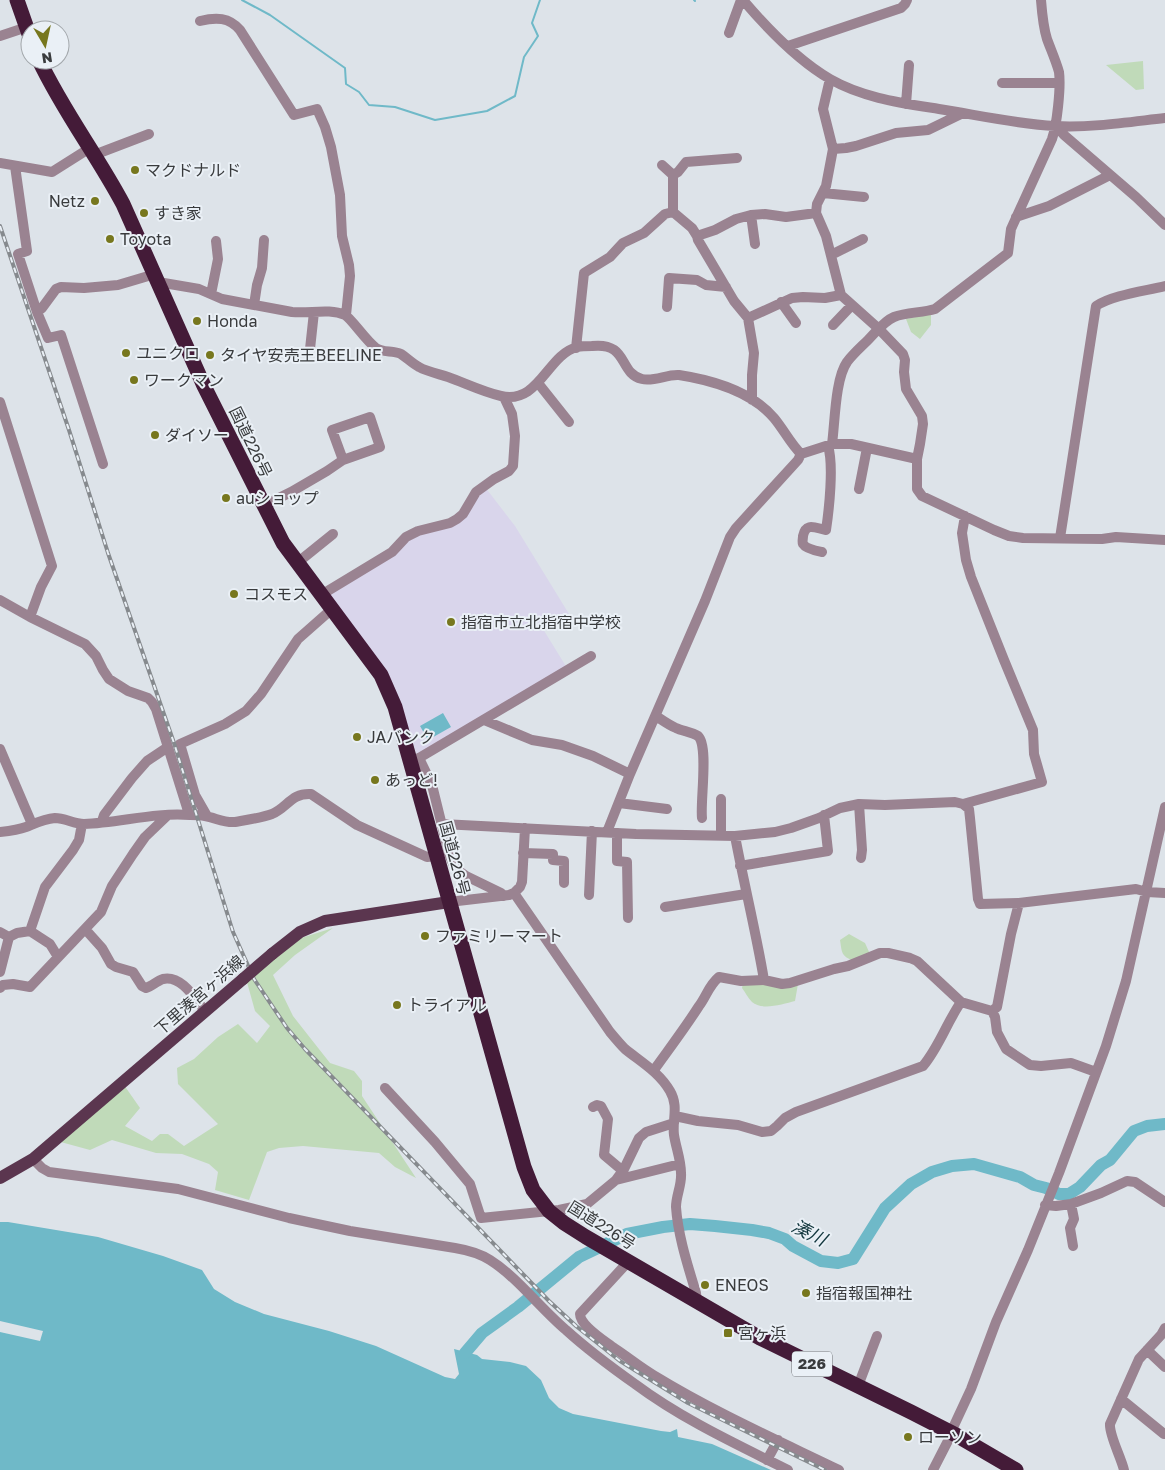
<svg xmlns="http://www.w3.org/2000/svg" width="1165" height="1470" font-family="'Golos Text','Noto Sans JP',sans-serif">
	<rect width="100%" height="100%" fill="#dde3e9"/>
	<path fill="#d9d5eb" d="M485 487 515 526 569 614 543 629 567 668 417 755 395 694 326 595 408 539 452 525Z"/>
	<path fill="#c0dab9" d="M1143 61 1144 89 1136 90 1106 65Z
		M931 314V325L920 339 911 332 906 319Z
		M333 928 295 955 273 975 293 1016 315 1044 330 1063 354 1071 362 1081V1096L416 1178 395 1167 379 1153 303 1146 279 1148 267 1152 249 1200 215 1190 218 1172 209 1164 182 1154 156 1153 112 1140 90 1150 57 1141 124 1085 140 1108 125 1126 152 1141 160 1134H168L184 1146 218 1124 178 1084 177 1068 194 1059 218 1037 238 1024 257 1043 270 1026 255 1011 245 975 301 938Z
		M849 934 865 943 870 954 854 961C841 956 842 953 840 940Z
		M743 983 798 984 795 1001C783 1004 762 1011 752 1002 748 998 745 992 742 988Z"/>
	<path fill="#6fb9c8" d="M443 713 451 727 428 740 420 726Z
		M0 1222H8L98 1237 163 1256 202 1270 214 1289 235 1302 264 1314 329 1331 376 1346 445 1377 455 1379 459 1374 454 1349 477 1355 482 1359 510 1362 526 1366 541 1380 549 1398 559 1408 573 1414 661 1431 670 1432 677 1429 678 1437 712 1444 771 1470H0Z"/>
	<path fill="#dde3e9" d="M0 1321 43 1331 40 1341 0 1332Z"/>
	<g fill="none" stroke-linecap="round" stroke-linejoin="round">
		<path stroke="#6fb9c8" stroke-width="2" d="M242 0 270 15 345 68 346 84 359 92 369 105 395 107 435 120 487 111 515 96 524 57 538 36 532 23 540 0
			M694 0 695 1"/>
		<path stroke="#6fb9c8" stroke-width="12" d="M465 1353 482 1333 518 1307 579 1257 627 1234 663 1227 690 1224 715 1226 752 1230 769 1233 785 1239 793 1246 821 1261 838 1263 853 1259 885 1208 911 1184 932 1172 952 1166 974 1164 1020 1177 1034 1185 1046 1188 1059 1194H1069L1080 1187 1101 1165 1110 1160 1134 1131 1147 1126 1165 1124"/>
		<path stroke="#9a8391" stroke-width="10" d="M743 0C766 27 799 61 830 79 863 98 902 103 939 109 977 115 1016 124 1055 126 1091 128 1129 122 1165 118
			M200 21C216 17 229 17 240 30L294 115 317 109 325 127 331 147 340 195 342 236 349 265 350 276 346 315
			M729 33 741 0
			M0 36 27 27
			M788 46 901 8 905 4 907 0
			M830 79 823 109 833 149 826 186 817 204 816 213 826 236 841 295 879 329 903 354 905 360 904 372 906 389 922 416 923 424 920 444 917 459V489L922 496 994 530 1009 536 1023 538 1102 539 1116 537 1165 540
			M1002 83H1059
			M906 104 909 65
			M1056 126 1064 135 1136 197 1165 225
			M833 149 846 148 856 146 896 133 928 130 963 113
			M94 155 149 134
			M0 163 52 172 90 148
			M662 165 673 175V212L692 228 697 236 715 230 736 219 751 215 765 214 786 217 816 213
			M15 166 27 251 18 254 37 312
			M673 175 678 172 686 162 737 158
			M823 193 864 197
			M751 215 755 244
			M1016 217 1049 206 1110 175
			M697 236 698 240 734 301 748 318 754 353 752 375V400
			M831 255 863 239
			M158 282 199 289 222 299 292 312C309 314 329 308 345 315 351 318 366 341 376 348 383 353 393 350 401 354 407 358 413 364 419 367 428 372 439 374 448 377 465 383 483 392 501 396 539 405 547 355 577 347 582 346 587 346 592 346 629 342 618 373 642 379 654 382 667 374 679 375 712 380 752 392 774 418 784 430 790 443 801 454
			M211 294 218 259 216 241
			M781 302 796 323
			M254 305 257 285 262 268 264 240
			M667 307 669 278 697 280 706 285 726 287
			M748 318 792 298 803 297 825 298 841 295
			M833 325 852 305
			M576 348 584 273 610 257 623 243 644 233 665 214 673 212
			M310 349 314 312
			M538 383 569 422
			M0 402 52 566 41 587 30 617
			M832 444C835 423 835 379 847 362 853 354 861 347 868 340 876 332 884 321 894 317 907 312 922 313 935 309L1008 253 1011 229 1052 139C1057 125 1061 87 1059 72 1056 61 1051 50 1047 39 1043 26 1042 13 1041 0
			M103 464 61 335 48 338 37 312 42 308 56 289 61 287 84 288 118 285 155 274
			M859 489 867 448
			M263 506 291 492 327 471 343 460 380 447 370 417 332 430 343 460
			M1060 538 1096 306C1112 295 1145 291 1165 286
			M822 552C817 551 806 549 803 544 802 541 803 539 803 536 806 522 815 528 826 530 829 510 834 465 828 446
			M297 563 333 534
			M321 595 392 552 406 537 418 531 450 523 457 519 463 514 476 492 494 479 509 471 513 466 515 436 512 414 504 397
			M0 600 30 617 85 644 96 656 103 670 109 679 128 691 148 698 152 702 156 709 189 814
			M656 716C662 720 669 725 676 728 682 731 692 732 698 736 709 746 700 801 702 818
			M484 720 532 740 562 745 593 756 630 774
			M0 749 32 824
			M419 758 432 785 449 854 455 868 466 876 501 893 504 896
			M411 761 419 758 591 656
			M619 803 667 809
			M859 804 862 850 861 858
			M963 804 969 809 970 818 978 899 980 904 1019 903 1136 889 1147 892 1165 893
			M207 816 195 795 180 744 225 724 246 711 261 694 298 639 332 609
			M102 821 104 815 132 778 147 761 168 747
			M442 824 636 834 735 836 775 832 791 828 819 818 840 808 859 804 885 805 955 802 963 804 1042 782 1034 754 1033 730 1004 660 971 577 966 560 962 533 965 516
			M0 832C9 831 18 830 26 827 36 823 44 819 55 818 65 818 74 824 84 824 119 823 155 812 190 815 195 815 200 815 205 816 216 818 224 823 235 822 247 820 261 818 272 814 288 807 291 793 311 794L357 825 427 857 436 856
			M607 832 630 774 705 601 730 537 736 528 798 460 801 454 832 444H851L917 459
			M617 833V861L627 862 628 918
			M721 835V799
			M735 836C744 884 756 932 764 980
			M523 853 553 854V860L564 861V883
			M740 866 828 851 824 815
			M514 893 610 1032C615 1038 620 1044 625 1049 641 1062 659 1072 670 1091 679 1106 672 1120 674 1135 676 1148 681 1160 681 1173 682 1185 676 1195 676 1207 678 1236 688 1266 696 1293L697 1302
			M589 895 592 831
			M449 902 509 895 514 893 520 887 522 882 525 828
			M665 907 746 894
			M85 929 102 948 111 964 116 967 133 972 142 986 146 988C152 986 157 981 163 979 182 975 195 999 205 1011
			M30 931 50 944 58 957
			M0 932 9 937
			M0 972 9 937 17 933 30 931 45 887 73 850 79 840 82 824
			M0 988 3 985 13 984 30 987 101 912 112 886 133 854 145 837 168 815
			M992 1011 995 1017 997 1032 1006 1049 1030 1065 1041 1066 1071 1063 1096 1072
			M654 1070C669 1049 685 1028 699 1006 706 997 709 985 719 977L741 981 764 980 782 984 790 983 834 969 848 966 880 953H888L910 958 917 961 961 1002
			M385 1088 435 1142 470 1184 481 1218 559 1210 587 1204 616 1180 624 1169 639 1138 646 1132 674 1123
			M593 1107 597 1105 601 1106 608 1119 604 1155 623 1171
			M675 1116 698 1121 738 1125 762 1132 771 1131 777 1126 785 1118 796 1112 923 1066C939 1047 947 1022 961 1002L992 1011 997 1007 1011 934 1019 903
			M33 1159 42 1168 49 1172 178 1189 289 1218 350 1231 455 1248C467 1250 479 1253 490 1260 517 1277 541 1309 566 1330 588 1350 611 1367 635 1384 682 1419 736 1444 788 1470
			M616 1180 680 1164
			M1071 1204 1074 1219 1070 1228 1073 1246
			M1045 1205 1056 1206 1071 1204 1101 1193 1127 1181 1135 1182 1165 1202
			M628 1262 580 1314C580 1326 605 1341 614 1348 628 1357 641 1368 655 1376 714 1412 777 1440 839 1470
			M1147 1350 1165 1367
			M858 1386 877 1336
			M1121 1399 1164 1434
			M951 1432 971 1389 996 1322 1028 1250 1059 1173 1106 1046 1126 981 1165 807
			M767 1460 778 1440
			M933 1470 952 1433
			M1124 1470C1121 1457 1109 1435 1110 1424L1139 1359 1161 1335 1165 1328"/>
		<path stroke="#5b364f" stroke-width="12" d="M272 954 300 932 325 921 449 902
			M0 1178 33 1159 243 979"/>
		<path stroke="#441b38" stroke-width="15" d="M17 0 30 37
			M39 60C63 111 97 155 123 204L204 386 283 543 381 675 395 707 524 1167 533 1190 549 1211 564 1223 586 1237 760 1338 911 1412 956 1435 1016 1470"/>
		<g stroke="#868a8e" stroke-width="4">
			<path id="rail" d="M0 226 69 430 108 553 174 743 233 932 254 979 287 1028 305 1049 549 1301 576 1326 620 1361 688 1403 825 1470"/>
		</g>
		<use href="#rail" stroke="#eaf0f6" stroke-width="2" stroke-dasharray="5.5" stroke-linecap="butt"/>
		<path stroke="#5b364f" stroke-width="12" d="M243 979 272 954"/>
	</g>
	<g fill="#77771e" stroke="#eaf0f6" stroke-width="2">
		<circle cx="135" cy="170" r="5"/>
		<circle cx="95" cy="201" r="5"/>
		<circle cx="144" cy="213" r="5"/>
		<circle cx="110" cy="239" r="5"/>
		<circle cx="197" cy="321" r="5"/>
		<circle cx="126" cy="353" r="5"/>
		<circle cx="210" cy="355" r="5"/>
		<circle cx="134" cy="380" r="5"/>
		<circle cx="155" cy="435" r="5"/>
		<circle cx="226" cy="498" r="5"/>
		<circle cx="234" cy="594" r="5"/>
		<circle cx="451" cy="622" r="5"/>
		<circle cx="357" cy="737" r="5"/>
		<circle cx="375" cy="780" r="5"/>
		<circle cx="425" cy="936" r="5"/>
		<circle cx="397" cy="1005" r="5"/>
		<circle cx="705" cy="1285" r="5"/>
		<circle cx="806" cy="1293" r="5"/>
		<rect x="723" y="1328" width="10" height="10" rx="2.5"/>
		<circle cx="908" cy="1437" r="5"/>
	</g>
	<g text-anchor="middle" stroke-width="4" stroke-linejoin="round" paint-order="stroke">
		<rect fill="#eaf0f6" stroke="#6e7174" stroke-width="1" x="792" y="1351.5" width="40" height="25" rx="4"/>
		<g font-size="15" font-weight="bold" fill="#393b3d">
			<text x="812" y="1369">226</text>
		</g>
		<g font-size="16" fill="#393b3d" stroke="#eaf0f6" text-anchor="start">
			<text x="145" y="176">マクドナルド</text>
			<text x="85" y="207" text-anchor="end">Netz</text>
			<text x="154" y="219">すき家</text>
			<text x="120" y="245">Toyota</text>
			<text x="207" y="327">Honda</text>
			<text x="136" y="359">ユニクロ</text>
			<text x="220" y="361">タイヤ安売王BEELINE</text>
			<text x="144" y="386">ワークマン</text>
			<text x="165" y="441">ダイソー</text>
			<text x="236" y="504">auショップ</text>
			<text x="244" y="600">コスモス</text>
			<text x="461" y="628">指宿市立北指宿中学校</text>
			<text x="367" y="743">JAバンク</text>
			<text x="385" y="786">あっど!</text>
			<text x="435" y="942">ファミリーマート</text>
			<text x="407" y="1011">トライアル</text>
			<text x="715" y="1291">ENEOS</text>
			<text x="816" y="1299">指宿報国神社</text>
			<text x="738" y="1339">宮ヶ浜</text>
			<text x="918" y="1443">ローソン</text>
		</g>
		<g font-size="16" fill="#393b3d" stroke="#eaf0f6">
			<text transform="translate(251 442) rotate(64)" y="6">国道226号</text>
			<text transform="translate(455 858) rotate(75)" y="6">国道226号</text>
			<text transform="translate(199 995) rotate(-41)" y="6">下里湊宮ヶ浜線</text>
			<text transform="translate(602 1225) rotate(32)" y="6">国道226号</text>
		</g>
		<g font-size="18" font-style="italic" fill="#13373e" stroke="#eaf0f6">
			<text transform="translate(809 1233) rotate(27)" y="6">湊川</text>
		</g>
	</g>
	<g transform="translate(45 45) rotate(171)"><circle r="24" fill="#eaf0f6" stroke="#a3a8ac"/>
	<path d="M0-4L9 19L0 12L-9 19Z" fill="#77771e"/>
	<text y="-8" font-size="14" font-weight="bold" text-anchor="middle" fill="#393b3d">N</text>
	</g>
</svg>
